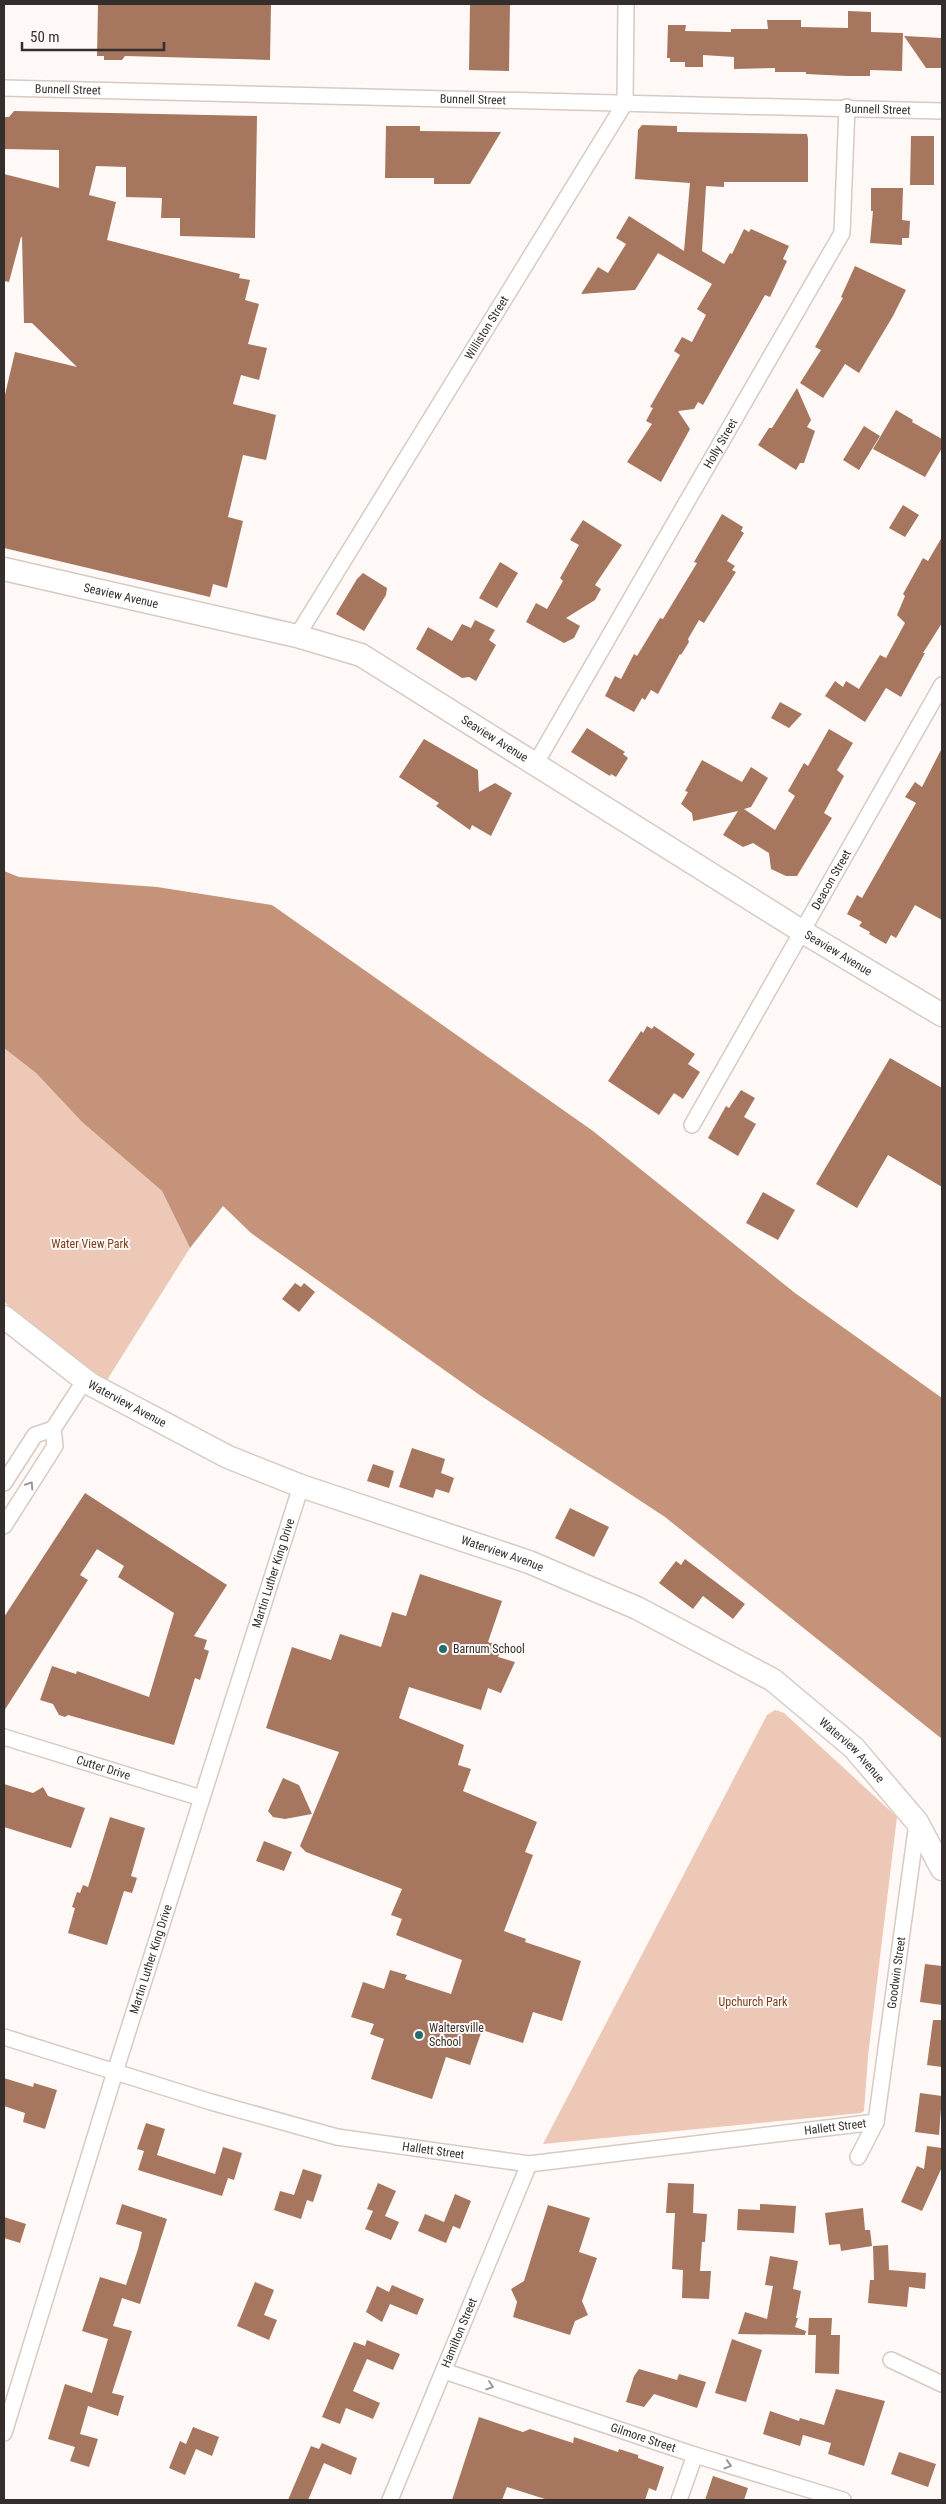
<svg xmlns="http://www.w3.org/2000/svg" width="946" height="2504" font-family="'Roboto Condensed',sans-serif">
	<rect width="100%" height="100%" fill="#fef9f6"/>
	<path fill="#edc8b6" d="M4 1048 36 1073 82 1122 162 1191 190 1248 107 1380 78 1361 4 1302Z
		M775 1710 784 1713 897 1817 868 2056 864 2111 861 2113 543 2144 767 1715Z"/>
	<path fill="#c4937a" d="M4 871 19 877 157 887 272 905 593 1131 795 1293 942 1398V1739L665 1517 481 1396 251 1233 223 1206 190 1248 162 1191 82 1122 36 1073 4 1048Z"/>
	<path fill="#a6765f" d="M98 4H271L270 60 125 56 122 60H104V56H97Z
		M470 4H510L509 71 469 70Z
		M848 11 871 12V32L903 33 902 71 870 70V76H847L806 74V72H775V68L734 69V57L703 55V67H685V62H670V58H667L668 25H686L685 31 731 32V29H768L767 20H801V27L848 28Z
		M904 36 942 38V68H926Z
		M14 111 257 116 255 238 180 236V218H161L162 198 126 197V167L96 166 89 195 116 202 107 240 240 274 239 278 250 280 245 300 259 304 248 344 267 348 259 380 241 375 233 404 276 415 266 460 243 455 228 517 243 521 227 588 213 584 210 597 4 548V399L15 352 77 367 32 323H24L22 237H21L9 282 4 281V174L59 188V150L4 149 5 117H9Z
		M642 125 677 126V132L807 134 808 139V182H724V187L706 186 702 251 724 264 730 253 732 254 744 229 749 232 751 229 789 246 783 259 787 261 770 297 765 295 703 405 698 402 694 409 678 411 690 429 661 482 627 462 652 424 646 421 653 408 650 407 680 355 674 351 682 337 692 342 706 315 697 309 712 284 658 253 635 290 581 294 598 267 608 273 626 244 616 238 629 216 684 251 690 183 635 179 638 130Z
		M386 126H420V131L501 132 470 184H434V178H385Z
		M911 136H934V185H910Z
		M871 188H903L902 220 910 221 909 238H902V245L870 243 873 211H871Z
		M855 266 906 290 893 316 859 373 845 364 823 398 800 383 821 350 815 347 843 298 841 297Z
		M797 388 811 420 807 427 815 431 804 463H800L796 470 758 445 769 428H772Z
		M896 410 913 420 912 422 942 439V448L925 477 873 449Z
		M864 426 880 436 859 470 843 460Z
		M903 505 919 515 905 537 889 528Z
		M722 514 743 527 741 531 744 533 727 561 735 566 732 570 736 572 704 623 699 620 688 639 689 642 681 655 680 654 658 694 651 690 645 700 642 698 634 712 605 696 615 676 621 679 634 654 637 656 660 618 663 619 697 563 694 562Z
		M583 520 622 545 595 585 601 589 595 600 566 618 580 626 574 638 564 643 526 622 536 603 547 609 563 581 560 578 579 545 570 540Z
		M942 537V623L923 653H925L901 697 886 688 865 722 825 696 835 681 843 687 846 681 859 689 880 655 886 658 905 623 897 615 905 596 903 594 923 558 928 561Z
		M500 562 518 573 497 608 479 598Z
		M363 573 387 588 386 595 364 631 336 614 357 579Z
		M475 620 495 630 489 640 496 645 476 681 469 677 462 678 416 649 428 627 452 641 462 624 471 628Z
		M780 702 802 714 789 728 771 718Z
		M587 728 625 752 623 754 628 758 616 777 611 774 610 776 571 752Z
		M829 729 853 743 837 770 844 776 824 813 832 818 797 876H786L771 869 769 853 753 843 743 847 723 835 738 811 693 821 692 813 681 804 688 792 685 791 702 760 742 782 751 767 768 778 751 807 744 809 775 830 795 796 788 791 804 763 808 766Z
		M424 739 478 770 479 792 495 783 512 793 491 836 472 825 470 830 436 806 439 803 399 777Z
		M942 748V920L915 905 896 938 891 935 886 944 869 934 870 932 859 926 862 922 847 914 857 895 862 898 916 803 905 797 915 782 922 787Z
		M647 1026 652 1029 654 1026 695 1054 688 1064 700 1072 683 1099 674 1093 659 1115 608 1081 641 1031 643 1033Z
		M890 1058 942 1088V1187L888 1155 857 1208 816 1184Z
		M741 1090 755 1098 744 1117 756 1124 738 1156 708 1138 726 1106 729 1108Z
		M763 1192 795 1210 778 1240 746 1223Z
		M295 1283 301 1287 304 1283 315 1292 299 1312 282 1299Z
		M412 1448 445 1459 441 1473 454 1478 449 1493 436 1489 433 1498 399 1487Z
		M373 1464 394 1471 389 1488 367 1481Z
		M85 1493 227 1585 194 1636 207 1640 204 1649 209 1651 200 1680 195 1678 174 1745 68 1715 65 1717 59 1715 53 1704 40 1700 52 1666 76 1674 77 1671 149 1697 174 1613 118 1577 124 1566 97 1549 80 1575 88 1580 4 1711V1617Z
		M570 1508 609 1527 594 1557 555 1538Z
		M685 1559 745 1604 733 1619 703 1596 693 1609 659 1583 676 1561 681 1565Z
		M420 1574 502 1601 488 1642 502 1647 498 1657 515 1662 501 1693 488 1688 481 1710 409 1687 399 1718 464 1745 458 1765 471 1769 463 1791 537 1822 525 1852 533 1855 504 1931 526 1939 525 1942 581 1961 562 2021 533 2012 523 2043 482 2030 470 2065 446 2057 432 2099 371 2079 384 2039 370 2034 374 2024 351 2017 363 1982 384 1989 390 1970 407 1975 405 1979 451 1994 462 1960 396 1935 402 1919 391 1915 402 1889 306 1852 300 1846 339 1752 266 1728 292 1647 331 1660 340 1634 381 1647 392 1612 406 1616Z
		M283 1778 299 1785 312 1814 285 1819 273 1817 268 1811Z
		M4 1784 33 1793 43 1787 48 1796 85 1808 71 1848 4 1827Z
		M110 1817 145 1828 131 1876 137 1878 132 1893 124 1891 107 1945 68 1933 75 1908 72 1907 77 1892 80 1893 83 1885 88 1887Z
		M264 1841 292 1852 284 1871 256 1861Z
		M925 1964 942 1966V2005L920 2002Z
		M933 2020H942V2067L927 2065Z
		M4 2078 33 2087 34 2083 57 2090 45 2129 23 2122 25 2113 4 2106Z
		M920 2093 942 2096 939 2135 915 2132Z
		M146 2123 165 2129 157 2155 215 2174 223 2147 242 2153 234 2180 228 2178 222 2196 138 2170 144 2151 137 2149Z
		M927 2146 942 2148V2167L922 2211 901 2202 917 2166 924 2169Z
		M303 2169 322 2175 313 2202 307 2200 301 2219 274 2210 280 2191 294 2195Z
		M378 2183 396 2191 385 2216 399 2222 391 2240 365 2229 373 2211 367 2209Z
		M668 2183 694 2184 693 2213 707 2214 705 2242H702L700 2271H711L709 2299 682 2298 683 2270 672 2269 675 2213H666Z
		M455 2194 471 2201 460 2229 453 2226 446 2243 418 2231 425 2214 444 2222Z
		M122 2204 167 2219 140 2304 122 2298 113 2326 132 2331 112 2393 124 2396 118 2416 88 2406 80 2434 98 2439 89 2467 70 2461 75 2447 48 2439 65 2384 92 2393 108 2339 82 2331 100 2277 126 2285 138 2249 142 2232 116 2224Z
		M760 2204 796 2206 794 2233 737 2230 738 2209 760 2210Z
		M548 2205 590 2218 579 2252 597 2258 582 2301 588 2315 575 2321 570 2335 513 2317 517 2302 511 2289 524 2281Z
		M863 2208 865 2230H870L872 2246 841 2251 840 2244 829 2245 825 2213Z
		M4 2217 26 2224 20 2243 4 2238Z
		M888 2245 889 2270 926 2273 925 2289 909 2287 907 2307 868 2303 870 2280H874L873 2246Z
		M770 2256 798 2261 793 2289 801 2291 796 2318H798L795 2327 806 2331 805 2335 738 2334 745 2312 767 2319 773 2286 765 2285Z
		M255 2282 274 2290 264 2315 277 2320 269 2340 237 2326Z
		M392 2285 424 2299 417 2315 390 2304 382 2322 366 2312 377 2286 389 2292Z
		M809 2318H832L831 2335H840L839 2374 815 2373 816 2335H808Z
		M732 2339 762 2350 746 2402 715 2393Z
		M367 2340 400 2354 393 2370 367 2359 353 2391 380 2403 373 2419 346 2408 340 2424 322 2417 354 2342 365 2346Z
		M639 2369 677 2380 679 2374 706 2382 697 2408 654 2394 644 2407 626 2402 634 2376Z
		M836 2389 885 2401 864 2466 828 2454 831 2443 803 2435 800 2446 763 2434 770 2411 799 2421 800 2418 824 2425Z
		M479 2417 523 2432 530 2429 573 2443 574 2437 618 2452 619 2449 638 2455V2458L664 2467 656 2491 649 2488 645 2500H548L507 2487 502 2500H452Z
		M193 2427 219 2437 212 2456 196 2449 185 2475 169 2468 180 2441 186 2444Z
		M322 2443 357 2458 351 2475 324 2463 308 2500H288L311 2446 319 2449Z
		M899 2452 936 2464 928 2487 891 2474Z
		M713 2476 748 2488 744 2500H705Z"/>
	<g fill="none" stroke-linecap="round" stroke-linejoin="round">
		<g stroke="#d7cac3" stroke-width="18">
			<g id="street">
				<path id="s1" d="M4 88 942 111"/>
				<path id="s2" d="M297 636 625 103 626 4"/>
				<path id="s3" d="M536 763 842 233 847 107"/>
				<path id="s4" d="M692 1125 942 685"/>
				<path d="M4 1483 35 1435 53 1429"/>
				<path d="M4 1526 55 1446 53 1429 85 1380"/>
				<path id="s5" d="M4 1737 201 1798"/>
				<path id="s6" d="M4 2037 211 2102 337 2137 529 2164 876 2122"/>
				<path id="s7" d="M858 2157 876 2122 917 1823"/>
				<path d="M891 2360 942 2384"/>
				<path id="s8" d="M444 2371 695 2455 843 2500"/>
				<path id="s9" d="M4 2433 115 2072 301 1486"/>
				<path id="s10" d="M390 2500 529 2164"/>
				<path d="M679 2500 695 2455"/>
			</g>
		</g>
		<g stroke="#d7cac3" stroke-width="25">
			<g id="secondary">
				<path id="s11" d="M4 569 297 636 361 655 803 932 942 1015"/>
				<path id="s12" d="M4 1317 90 1384 228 1457 301 1486 529 1562 637 1608 773 1680 854 1748 917 1822 942 1869"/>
			</g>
		</g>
		<use href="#street" stroke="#fff" stroke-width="15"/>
		<use href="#secondary" stroke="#fff" stroke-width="22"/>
	</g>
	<defs><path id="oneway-chevron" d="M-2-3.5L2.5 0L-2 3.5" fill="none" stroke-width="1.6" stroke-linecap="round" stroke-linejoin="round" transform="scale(1.25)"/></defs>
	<g stroke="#9a9796">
		<use href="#oneway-chevron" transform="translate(30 1485) rotate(-57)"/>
		<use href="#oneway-chevron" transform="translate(490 2386) rotate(19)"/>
		<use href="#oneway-chevron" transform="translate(728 2465) rotate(17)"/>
	</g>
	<g fill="#226d6f" stroke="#fef9f6" stroke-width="2">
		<circle cx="443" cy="1649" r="5"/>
		<circle cx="419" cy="2035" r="5"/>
	</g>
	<g text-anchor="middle" stroke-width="4" stroke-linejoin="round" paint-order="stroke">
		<g font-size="12" fill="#342f2c" stroke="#fef9f6">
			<text dy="4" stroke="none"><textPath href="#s1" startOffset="64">Bunnell Street</textPath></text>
			<text dy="4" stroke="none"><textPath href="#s1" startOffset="469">Bunnell Street</textPath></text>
			<text dy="4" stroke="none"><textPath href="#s1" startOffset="874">Bunnell Street</textPath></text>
			<text dy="4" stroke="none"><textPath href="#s2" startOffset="362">Williston Street</textPath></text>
			<text dy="4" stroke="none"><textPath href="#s3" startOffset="369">Holly Street</textPath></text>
			<text dy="4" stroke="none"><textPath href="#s11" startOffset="120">Seaview Avenue</textPath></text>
			<text dy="4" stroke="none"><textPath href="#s11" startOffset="525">Seaview Avenue</textPath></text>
			<text dy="4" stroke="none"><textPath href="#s4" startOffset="282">Deacon Street</textPath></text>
			<text dy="4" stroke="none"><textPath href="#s11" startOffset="930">Seaview Avenue</textPath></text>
			<text dy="4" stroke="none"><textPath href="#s12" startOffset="151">Waterview Avenue</textPath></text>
			<text dy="4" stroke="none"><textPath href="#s12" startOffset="556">Waterview Avenue</textPath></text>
			<text dy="4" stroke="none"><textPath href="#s9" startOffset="901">Martin Luther King Drive</textPath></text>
			<text dy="4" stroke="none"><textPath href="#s12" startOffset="961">Waterview Avenue</textPath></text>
			<text dy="4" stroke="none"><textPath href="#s5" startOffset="104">Cutter Drive</textPath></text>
			<text dy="4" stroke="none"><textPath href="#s9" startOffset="496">Martin Luther King Drive</textPath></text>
			<text dy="4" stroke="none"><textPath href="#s7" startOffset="190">Goodwin Street</textPath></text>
			<text dy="4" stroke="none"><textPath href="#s6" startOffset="850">Hallett Street</textPath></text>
			<text dy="4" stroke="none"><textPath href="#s6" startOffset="445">Hallett Street</textPath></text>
			<text dy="4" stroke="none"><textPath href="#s10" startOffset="181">Hamilton Street</textPath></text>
			<text dy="4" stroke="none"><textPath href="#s8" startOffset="210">Gilmore Street</textPath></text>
		</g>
		<g font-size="12" fill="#7d3e1b" stroke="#fef9f6">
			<text x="90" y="1248">Water View Park</text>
			<text x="753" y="2006">Upchurch Park</text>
		</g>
		<g font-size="12" fill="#342f2c" stroke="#fef9f6" text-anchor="start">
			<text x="453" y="1653">Barnum School</text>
			<text x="429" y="2032">Waltersville<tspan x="429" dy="14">School</tspan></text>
		</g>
	</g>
	<rect width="946" height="2504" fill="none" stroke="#342f2c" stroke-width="10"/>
	<path d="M22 42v8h142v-8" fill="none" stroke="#342f2c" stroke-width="2.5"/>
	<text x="30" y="42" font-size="15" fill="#342f2c" stroke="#fef9f6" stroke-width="4" paint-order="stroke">50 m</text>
</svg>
